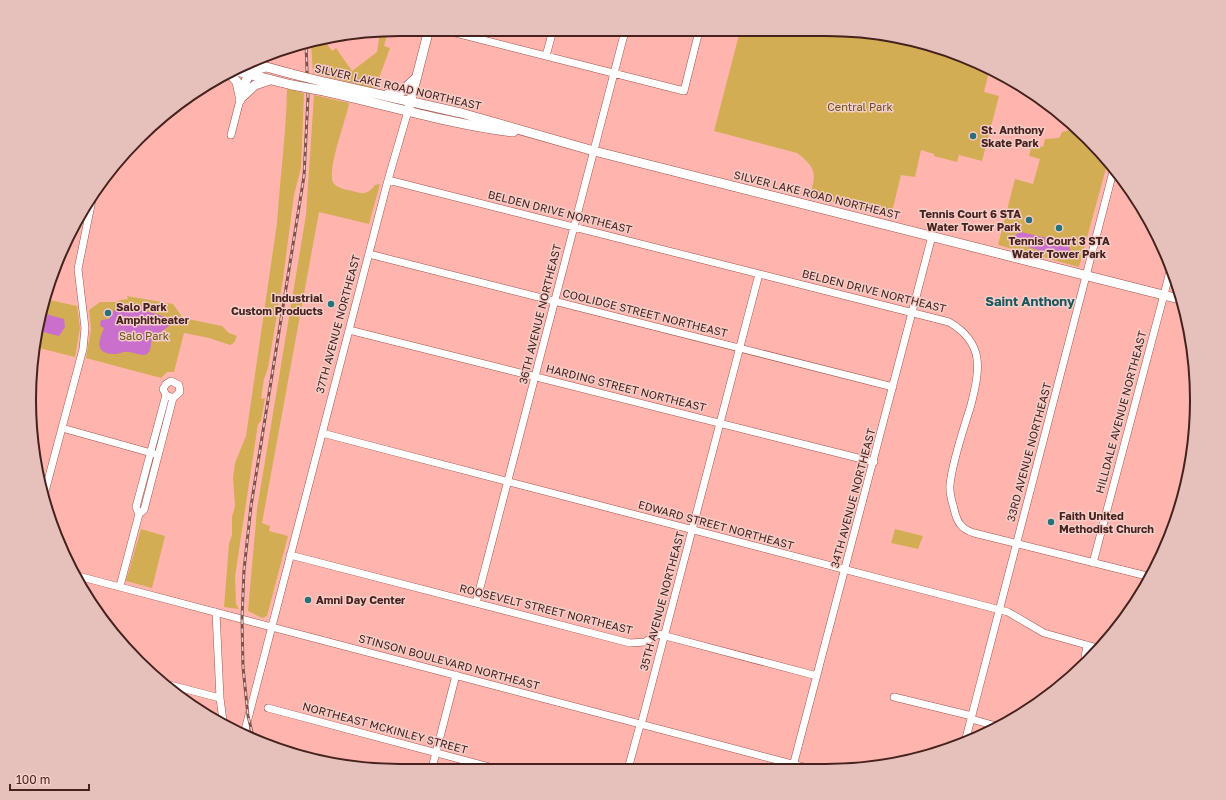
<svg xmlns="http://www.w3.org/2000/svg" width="1226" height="800" font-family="'Golos Text',sans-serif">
	<rect width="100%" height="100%" fill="#ffb5ad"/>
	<path fill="#d3ad54" d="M388 31 384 46 390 48 375 89 313 73 311 44 325 41 332 51 336 48 352 71 377 52 380 32Z
		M740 31 875 32 990 67 984 92 999 96 982 161 959 155 957 162 934 156V154L921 150 915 177 901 175 891 216 810 196C816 174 817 168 797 153L714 131Z
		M287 89 304 93 301 168 294 195 283 279 268 368 264 379 261 399 265 398 261 421 258 424 235 577 236 604 239 609 224 607 229 544 232 535V517L235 506 233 478 235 463 246 436 277 223C280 178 286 135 287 89Z
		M314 95 349 103C347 118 325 173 334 184 339 189 349 190 356 192 365 195 370 192 375 185L380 184 369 224 319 212 262 523 270 526 269 531 288 536 267 616 262 618 248 611 257 509 306 215Z
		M1077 128 1108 161 1079 267 998 245 1015 179 1033 184 1040 159 1029 156 1032 144 1043 147 1045 139 1059 138 1062 132Z
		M127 296 173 304 183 318 222 326 229 333 237 336 234 343 230 345 209 338 184 333 174 372H167L161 378 86 358 91 329 89 310 100 302H117L120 300 128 299Z
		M45 299 77 306 80 328 75 357 35 347Z
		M141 529 165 536 152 588 126 581Z
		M895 529 923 536 918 549 891 543Z"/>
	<path fill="#ca6fcc" d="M1021 232 1068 243 1071 254 1064 258 1015 243V235Z
		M121 309C137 311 155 310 169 320V326L152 339C150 344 152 350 147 354 141 357 135 352 128 352 124 351 120 354 116 354 94 355 98 341 104 328L100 326 101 320 109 319 114 310Z
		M42 313 64 319 65 327 59 336 39 331Z"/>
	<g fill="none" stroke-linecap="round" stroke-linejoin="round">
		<g stroke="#a3514b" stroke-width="8">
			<path id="minor" d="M440 29 684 91 699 31
				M479 39 482 30
				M546 56 553 30
				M231 135 240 100
				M388 180 949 322C985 343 980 369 971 405 964 428 952 462 950 485 949 493 952 501 954 509 957 522 961 529 974 533L1151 577
				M369 254 893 387
				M349 330 874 462
				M62 428 155 454
				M322 433 1008 612 1044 633 1101 649
				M43 499 83 349 85 328 78 269 92 200
				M139 514 144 510 173 398 180 392 179 385 171 381 166 384 163 389 166 395 173 398
				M290 555 630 643 645 642 658 634 817 676
				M1093 563 1171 268
				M78 576 815 770
				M120 586 139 514 136 507 166 395
				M476 603 625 31
				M216 612 220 698 223 721
				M1084 664 1087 645
				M162 683 220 698
				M894 697 972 716
				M268 708 497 769
				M971 719 1000 727
				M641 725 759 274
				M244 734 388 180 408 111
				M965 742 1114 168
				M432 768 456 675
				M628 769 640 725
				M792 770 932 236"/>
		</g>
		<g stroke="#a3514b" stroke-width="10">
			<path id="major" d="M252 63 292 74
				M236 71 292 85
				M230 74 237 82 240 96
				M324 82 461 113 594 151 1183 300
				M324 91C387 105 449 124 513 132
				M388 94 402 91 417 77
				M242 97 255 85 270 80
				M240 100C245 81 246 72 266 67
				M409 107 429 29"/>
		</g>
		<use href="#minor" stroke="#fff" stroke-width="7"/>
		<use href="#major" stroke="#fff" stroke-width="9"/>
		<g stroke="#81514c" stroke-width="3">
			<path id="rail" d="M254 740 248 716 243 667 242 618 244 570 251 506 304 176 308 97 306 44"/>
		</g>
		<use href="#rail" stroke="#f4cec9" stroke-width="1.5" stroke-dasharray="4.5" stroke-linecap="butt"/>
		<g stroke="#a3514b" stroke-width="10" stroke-linecap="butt">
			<path id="major-bridge" d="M292 74 324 82
				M292 85 324 91"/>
		</g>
		<use href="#major-bridge" stroke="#fff" stroke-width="9"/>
	</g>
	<g fill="#28717a" stroke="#f4cec9" stroke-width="1.5">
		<circle cx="973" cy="136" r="4"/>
		<circle cx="1029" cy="220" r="4"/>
		<circle cx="1059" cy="228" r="4"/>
		<circle cx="331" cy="304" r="4"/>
		<circle cx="108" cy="313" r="4"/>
		<circle cx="1051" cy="522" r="4"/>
		<circle cx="308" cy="600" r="4"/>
	</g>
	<g text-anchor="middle" stroke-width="3" stroke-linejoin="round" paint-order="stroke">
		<g font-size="11" fill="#45221e" stroke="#f4cec9">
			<text transform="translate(398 87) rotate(13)" y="4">SILVER LAKE ROAD NORTHEAST</text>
			<text transform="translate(817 195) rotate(14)" y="4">SILVER LAKE ROAD NORTHEAST</text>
			<text transform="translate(560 212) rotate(14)" y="4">BELDEN DRIVE NORTHEAST</text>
			<text transform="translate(874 291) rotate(14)" y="4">BELDEN DRIVE NORTHEAST</text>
			<text transform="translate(645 313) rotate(14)" y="4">COOLIDGE STREET NORTHEAST</text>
			<text transform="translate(540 314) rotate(-76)" y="4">36TH AVENUE NORTHEAST</text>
			<text transform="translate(338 324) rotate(-75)" y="4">37TH AVENUE NORTHEAST</text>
			<text transform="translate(626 388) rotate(14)" y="4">HARDING STREET NORTHEAST</text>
			<text transform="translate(1121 412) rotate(-75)" y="4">HILLDALE AVENUE NORTHEAST</text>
			<text transform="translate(1029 452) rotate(-75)" y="4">33RD AVENUE NORTHEAST</text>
			<text transform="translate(853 498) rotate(-75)" y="4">34TH AVENUE NORTHEAST</text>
			<text transform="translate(716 525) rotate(15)" y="4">EDWARD STREET NORTHEAST</text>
			<text transform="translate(662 601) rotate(-75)" y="4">35TH AVENUE NORTHEAST</text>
			<text transform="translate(546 609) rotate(14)" y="4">ROOSEVELT STREET NORTHEAST</text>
			<text transform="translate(449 662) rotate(15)" y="4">STINSON BOULEVARD NORTHEAST</text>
			<text transform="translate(385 728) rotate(15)" y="4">NORTHEAST MCKINLEY STREET</text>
		</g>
		<g font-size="11" fill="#675119" stroke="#f4cec9">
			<text x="860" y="111">Central Park</text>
			<text x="144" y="340">Salo Park</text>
		</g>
		<g font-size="11" font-weight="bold" fill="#45221e" stroke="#f4cec9" text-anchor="start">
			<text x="981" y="134">St. Anthony<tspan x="981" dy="13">Skate Park</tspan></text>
			<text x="1021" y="218" text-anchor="end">Tennis Court 6 STA<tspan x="1021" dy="13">Water Tower Park</tspan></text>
			<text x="1059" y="245" text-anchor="middle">Tennis Court 3 STA<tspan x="1059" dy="13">Water Tower Park</tspan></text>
			<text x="323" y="302" text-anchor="end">Industrial<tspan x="323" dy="13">Custom Products</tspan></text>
			<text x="116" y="311">Salo Park<tspan x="116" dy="13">Amphitheater</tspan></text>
			<text x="1059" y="520">Faith United<tspan x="1059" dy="13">Methodist Church</tspan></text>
			<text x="316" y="604">Amni Day Center</text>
		</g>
		<g font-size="13" font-weight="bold" fill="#1b565d" stroke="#f4cec9">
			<text x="1030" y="306">Saint Anthony</text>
		</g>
	</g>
	<path d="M0 0H1226V800H0ZM400 36H826A364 364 0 0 1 1190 400V400A364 364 0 0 1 826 764H400A364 364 0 0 1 36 400V400A364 364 0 0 1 400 36Z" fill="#e6c0bb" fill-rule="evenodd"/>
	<path fill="none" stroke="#45221e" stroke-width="2" d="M400 36H826A364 364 0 0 1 1190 400V400A364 364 0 0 1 826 764H400A364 364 0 0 1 36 400V400A364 364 0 0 1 400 36Z"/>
	<path d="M10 784v6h79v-6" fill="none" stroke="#45221e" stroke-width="2"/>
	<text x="16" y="784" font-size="12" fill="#45221e" stroke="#f4cec9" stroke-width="3" paint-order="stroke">100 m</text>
</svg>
